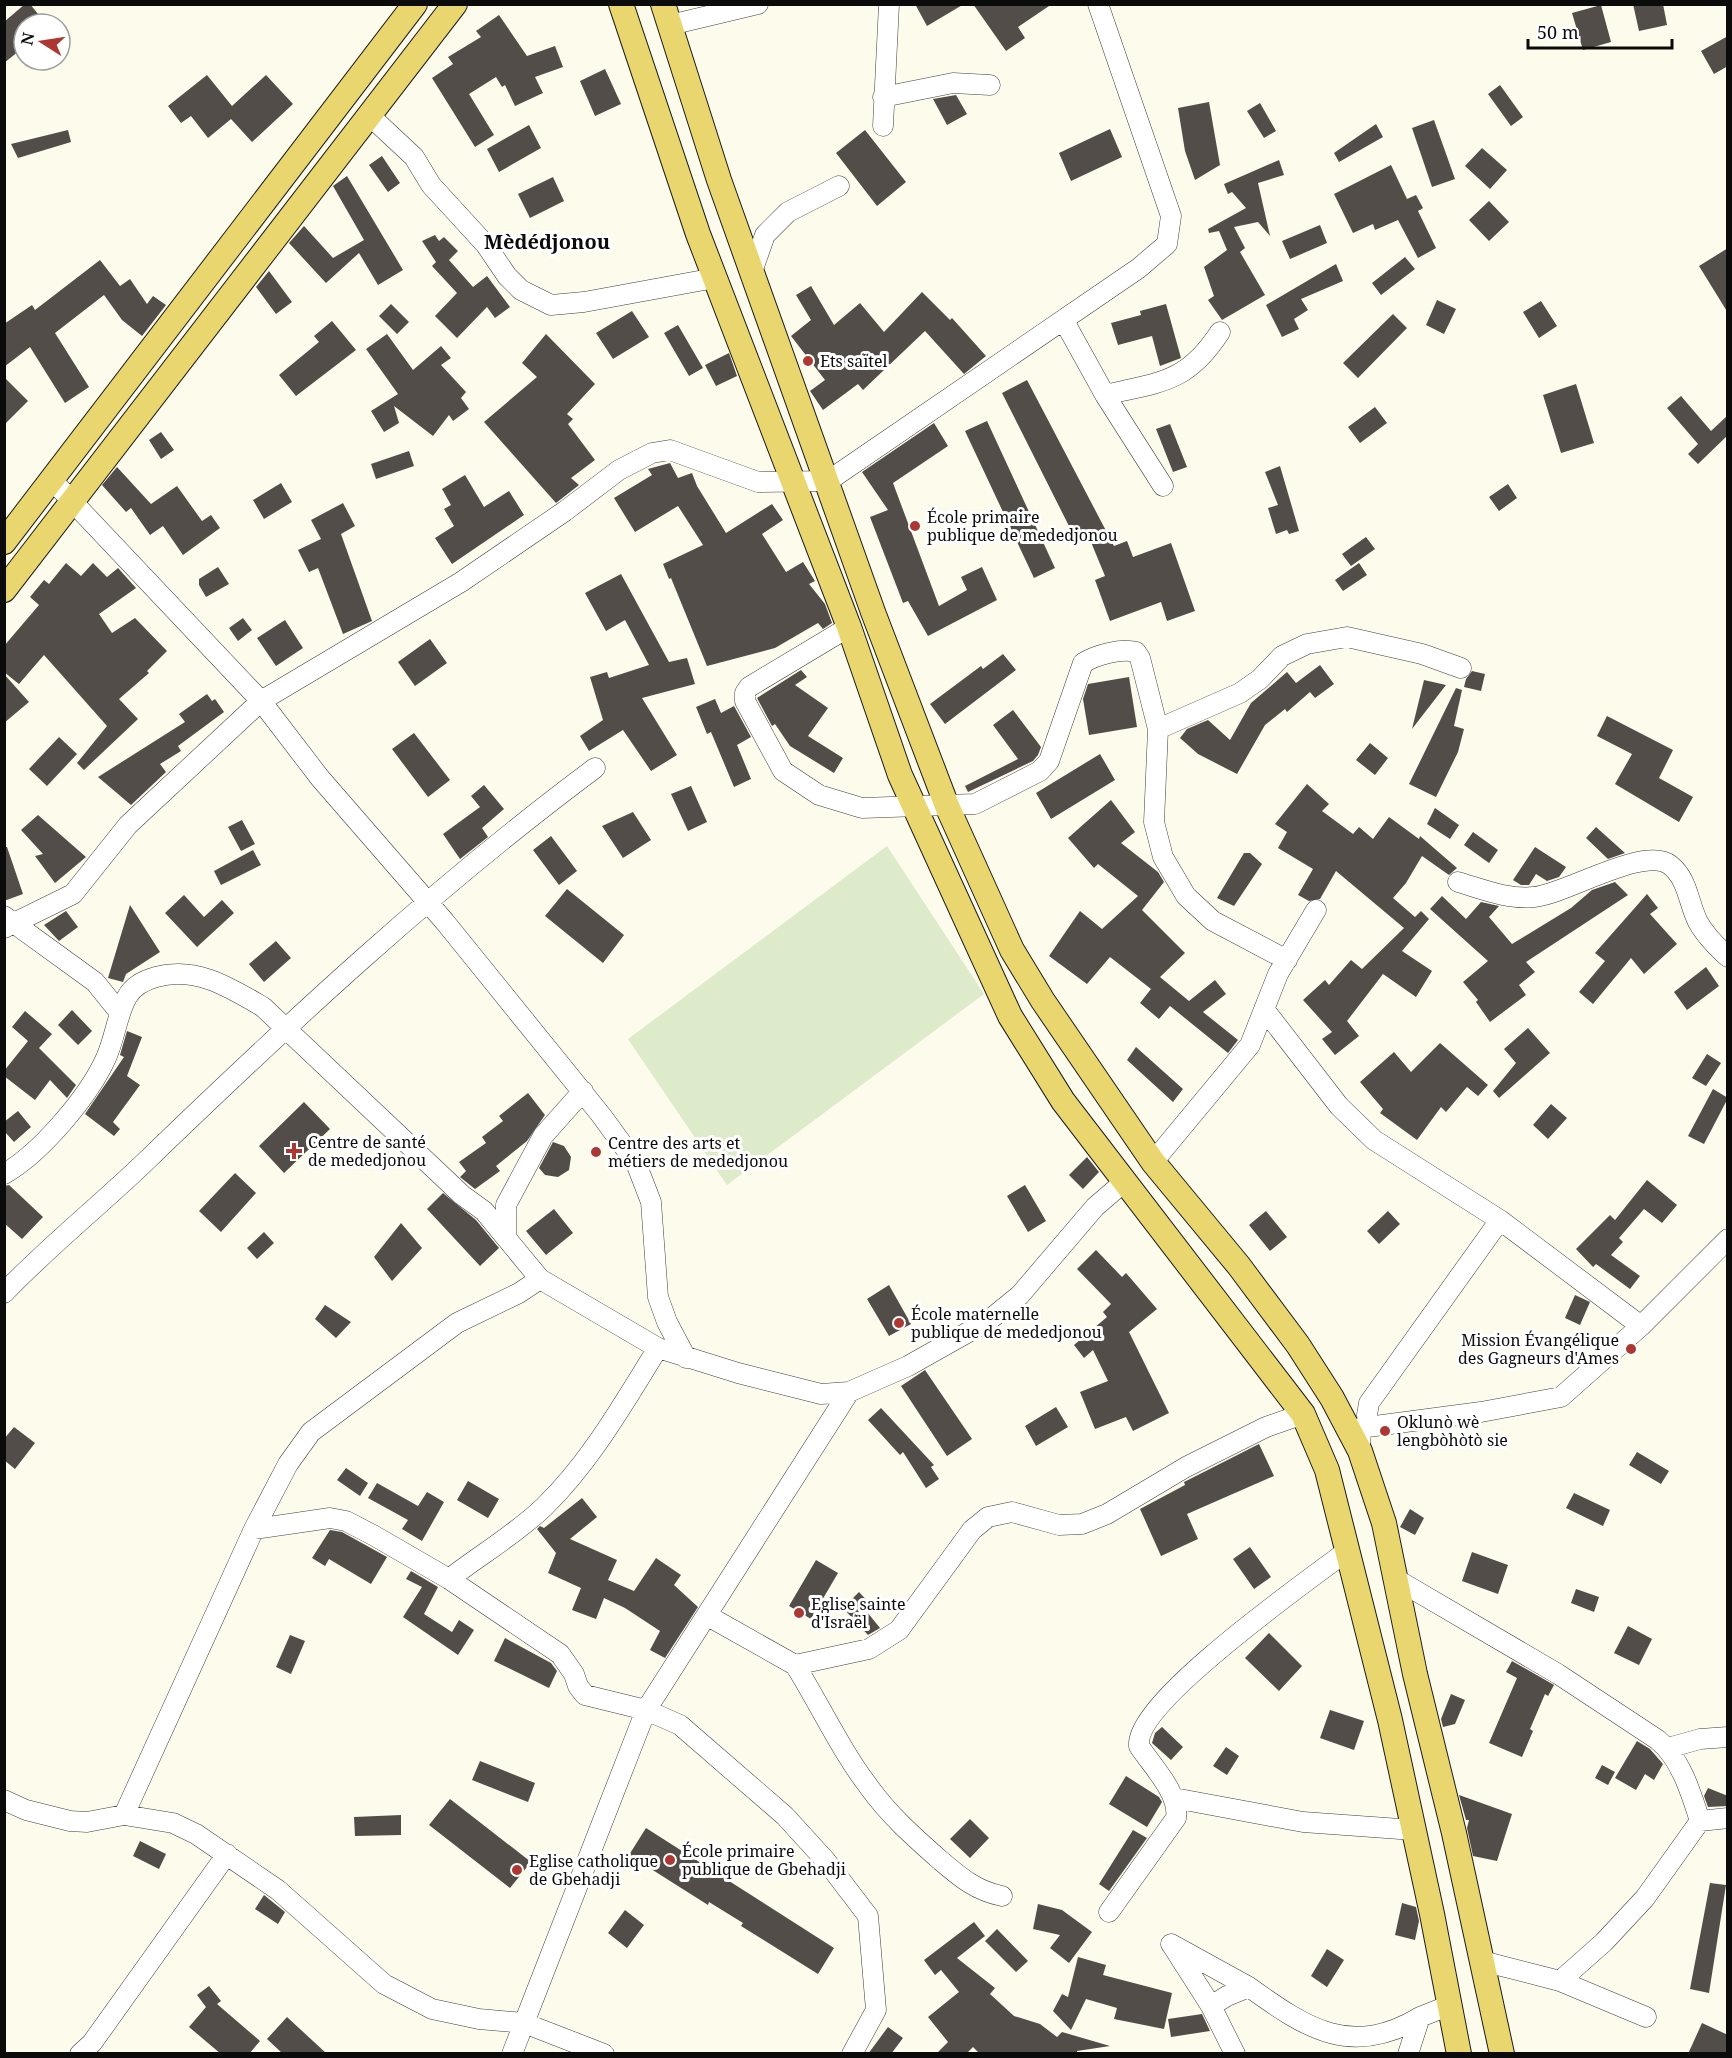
<svg xmlns="http://www.w3.org/2000/svg" width="1732" height="2058" font-family="'Noto Serif',serif">
	<rect width="100%" height="100%" fill="#fdfbeb"/>
	<path fill="#ddebca" d="M887 846 984 994 727 1185 628 1039Z"/>
	<path fill="#524d49" d="M25 4H30L46 24H24V47L4 63V22Z
		M915 4H964L927 26Z
		M973 4H1052L1018 27 1025 38 1006 51Z
		M1633 4H1663L1667 25 1639 31Z
		M1601 5 1611 42 1583 50 1572 13Z
		M499 15 527 56 555 46 563 67 535 77 543 93 515 106 505 85 502 87 496 77 469 94 494 135 475 147 432 78 453 64 448 57 481 37 476 31Z
		M1728 36V66L1714 74 1701 51Z
		M605 69 621 104 595 116 580 81Z
		M207 75 232 106 266 75 293 104 252 142 231 119 208 138 191 116 181 123 168 106Z
		M1500 85 1523 117 1511 126 1488 94Z
		M956 95 967 114 947 125 933 99Z
		M1209 102 1220 165 1195 180 1185 151 1178 108Z
		M1260 103 1276 131 1264 138 1247 111Z
		M1434 120 1455 179 1432 187 1412 128Z
		M1376 124 1383 137 1339 162 1334 153Z
		M529 125 541 148 499 172 487 149Z
		M1110 129 1122 157 1071 181 1059 153Z
		M68 130 71 142 18 158 11 144Z
		M865 130 906 182 877 206 836 153Z
		M1482 148 1507 170 1490 189 1465 166Z
		M382 156 400 183 388 192 369 165Z
		M1279 160 1284 175 1258 183 1270 236 1258 222 1234 227 1245 248 1240 252 1265 295 1222 320 1208 300 1214 296 1204 267 1227 250 1219 231 1209 233 1208 229 1246 208 1232 192 1228 194 1224 184Z
		M1391 165 1407 199 1416 195 1423 208 1418 211 1436 248 1418 258 1398 220 1375 230 1373 224 1353 233 1334 194Z
		M347 176 403 270 378 285 359 253 326 283 289 243 304 226 333 258 364 240 333 186Z
		M553 177 564 201 530 218 518 194Z
		M1489 201 1509 222 1489 241 1469 220Z
		M1320 225 1327 243 1290 259 1282 241Z
		M435 235 439 241 444 237 458 251 449 260 473 287 487 276 510 307 495 318 487 307 457 338 435 316 457 293 432 266 436 262 422 241Z
		M1728 248V313L1699 266Z
		M1405 257 1415 269 1381 295 1372 283Z
		M100 260 120 286 130 279 147 304 153 296 166 305 142 336 122 320 104 295 55 333 89 387 65 403 30 347 4 367V324L32 305 35 310Z
		M1336 264 1343 281 1301 299 1308 310 1294 319 1299 329 1282 337 1266 305Z
		M269 271 292 302 276 314 256 287Z
		M811 286 834 325 860 303 884 332 922 292 950 320 952 318 986 356 964 374 925 331 863 390 858 384 823 410 810 391 825 380 791 336 811 320 796 295Z
		M1437 300 1456 309 1444 334 1426 325Z
		M1541 301 1557 326 1539 338 1523 312Z
		M391 304 409 322 397 334 379 316Z
		M1166 304 1181 358 1160 366 1152 336 1118 345 1111 323 1141 315 1140 311Z
		M632 311 649 337 613 359 596 333Z
		M1393 314 1407 328 1358 378 1343 363Z
		M332 321 356 350 296 396 279 375 319 342 314 336Z
		M678 325 703 368 689 376 664 333Z
		M387 334 413 370 441 346 451 358 441 365 466 392 461 398 469 409 453 421 449 415 433 436 394 406 399 423 384 432 371 411 398 394 366 349Z
		M546 334 595 384 567 414 573 419 568 424 595 460 571 478 579 485 556 503 484 422 537 377 522 363Z
		M729 353 737 376 716 386 705 365Z
		M4 377 28 401 4 425Z
		M1027 380 1114 546 1127 541 1133 557 1171 543 1195 611 1167 621 1161 602 1110 621 1095 580 1105 576 1086 530 1074 536 1002 393Z
		M1576 384 1594 443 1561 453 1543 395Z
		M1681 396 1711 431 1728 415V435L1698 464 1688 454 1698 444 1667 408Z
		M1375 407 1387 423 1360 443 1348 427Z
		M987 421 1055 568 1034 578 965 431Z
		M934 423 948 446 893 483 939 606 967 590 961 577 982 567 997 600 928 636 908 601 903 603 870 517 888 510 862 472Z
		M1170 424 1187 467 1173 472 1156 429Z
		M161 432 174 450 161 459 149 440Z
		M409 451 414 466 376 479 371 464Z
		M670 463 678 478 692 473 697 486 726 533 772 504 783 520 762 534 786 572 803 562 815 581 809 584 825 604 832 623 823 629 818 623 775 648 707 666 671 578 669 579 663 564 703 545 678 506 635 532 614 498 652 475 648 469Z
		M1280 466 1299 531 1289 534 1287 530 1276 534 1268 508 1278 505 1265 472Z
		M117 467 151 504 177 486 202 521 211 515 220 528 183 555 163 526 150 535 131 508 126 512 102 485Z
		M465 475 484 507 509 491 524 515 452 564 435 538 454 526 444 509 451 505 442 489Z
		M281 483 292 502 264 519 253 500Z
		M1508 484 1517 498 1499 511 1489 497Z
		M343 503 355 526 341 534 372 621 343 634 318 568 309 572 298 550 321 539 311 520Z
		M1366 537 1375 549 1351 566 1342 554Z
		M66 563 81 576 93 563 107 577 118 568 136 588 99 614 112 633 135 618 167 651 147 671 149 673 119 699 138 719 84 770 77 763 107 726 44 655 19 684 4 672V646L39 605 30 597 44 580 49 584Z
		M1359 563 1367 575 1343 591 1335 580Z
		M218 567 229 584 206 597 199 585V579Z
		M621 574 669 662 687 658 695 684 642 698 677 755 651 771 623 730 589 751 580 736 603 720 590 677 607 672 609 678 649 665 625 620 606 631 585 593Z
		M243 618 252 630 238 641 229 628Z
		M285 620 303 648 276 666 257 638Z
		M430 639 447 663 415 686 398 662Z
		M1003 654 1016 670 945 724 930 704 981 666 983 669Z
		M1320 665 1334 684 1315 698 1310 692 1287 712 1285 709 1265 725 1237 774 1198 754 1180 738 1187 729 1208 720 1230 740 1251 703 1287 672 1296 683Z
		M801 670 807 677 795 685 828 708 808 736 843 758 834 773 790 746 775 724 772 726 757 698Z
		M1472 671 1485 674 1481 691 1464 687 1466 679Z
		M4 674 29 702 4 723Z
		M1129 677 1137 727 1089 735 1083 699 1088 684Z
		M1424 680 1446 685 1412 729Z
		M1456 688 1462 690 1454 726 1464 729 1458 752 1436 797 1409 784Z
		M207 694 212 701 215 699 224 712 178 746 181 751 160 764 166 772 131 805 98 777 185 722 179 714Z
		M715 699 721 713 734 706 751 737 737 745 751 779 734 787 711 732 707 734 696 707Z
		M1013 710 1041 747 1038 755 1033 761 968 792 965 786 1018 759 993 725Z
		M1607 716 1673 750 1659 778 1693 797 1679 822 1615 784 1632 754 1597 736Z
		M414 733 450 780 428 797 392 749Z
		M59 737 77 754 47 786 29 769Z
		M1370 743 1388 758 1375 775 1356 760Z
		M1100 754 1115 780 1051 819 1036 793Z
		M1307 784 1329 804 1322 811 1353 834 1359 827 1373 839 1389 817 1419 839 1420 836 1457 868 1449 875 1422 856 1406 883 1393 898 1415 917 1421 911 1429 919 1402 951 1432 971 1416 997 1383 974 1347 1021 1359 1036 1335 1055 1322 1039 1332 1032 1303 1000 1325 980 1329 985 1351 960 1362 969 1404 928 1336 871 1320 899 1309 901 1298 895 1313 869 1278 848 1287 832 1275 824Z
		M484 785 504 809 482 828 488 837 460 859 443 834 480 807 471 796Z
		M691 786 707 822 688 831 671 794Z
		M1111 800 1135 832 1121 843 1158 872 1164 882 1142 910 1185 953 1160 977 1189 1001 1215 980 1226 994 1203 1012 1238 1040 1228 1053 1170 1006 1159 1019 1140 1003 1151 989 1110 957 1087 984 1049 956 1080 911 1102 929 1138 896 1098 864 1094 868 1068 838Z
		M1435 808 1459 825 1450 839 1427 824Z
		M633 812 651 840 623 858 602 826Z
		M38 815 86 857 55 883 35 856 43 854 21 830Z
		M242 820 255 844 241 851 228 827Z
		M1596 827 1625 853 1608 859 1586 838Z
		M1473 832 1498 850 1489 863 1464 845Z
		M551 836 577 871 559 885 533 850Z
		M4 847H7L23 894 4 901Z
		M1535 847 1566 867 1559 877 1547 881 1536 874 1529 885H1521L1513 880Z
		M253 850 261 865 221 885 214 871Z
		M1244 853H1250L1262 864 1234 906 1217 898Z
		M1615 882 1628 895 1526 962 1535 972 1519 985 1526 995 1490 1022 1476 1002 1478 1000 1463 982 1488 961 1430 909 1442 896 1466 919 1481 902 1499 906 1489 917 1512 944 1571 908 1592 890Z
		M567 889 624 935 603 963 545 916Z
		M1647 894 1658 908 1650 914 1677 944 1644 974 1631 958 1593 1004 1579 992 1605 961 1595 953Z
		M184 895 204 917 222 900 234 913 197 947 165 913Z
		M130 905 160 952 126 974 123 982 108 978Z
		M66 911 78 927 59 941 44 925Z
		M276 941 291 958 264 982 249 964Z
		M1706 967 1719 986 1687 1010 1674 992Z
		M72 1010 92 1031 78 1045 58 1025Z
		M25 1011 52 1034 39 1048 76 1085 67 1098 50 1080 35 1100 4 1076V1071L28 1041 12 1027Z
		M1528 1028 1550 1053 1499 1098 1493 1091 1516 1063 1504 1049Z
		M127 1031 142 1037 127 1076 140 1085 113 1122 120 1129 114 1136 85 1114 124 1057 120 1055Z
		M1440 1043 1488 1085 1478 1096 1467 1087 1446 1112 1441 1107 1417 1140 1380 1113 1383 1109 1360 1082 1394 1052 1411 1072Z
		M1136 1047 1183 1089 1173 1102 1127 1060Z
		M1707 1054 1721 1063 1706 1086 1692 1078Z
		M1713 1089 1728 1098 1704 1144 1688 1136Z
		M528 1093 545 1115 527 1141 496 1166 500 1171 475 1189 460 1177 466 1171 459 1162 486 1143 482 1137 503 1121 499 1116Z
		M304 1102 330 1129 284 1173 259 1146Z
		M1551 1104 1567 1118 1548 1139 1533 1125Z
		M18 1111 31 1127 14 1142 4 1131V1122Z
		M553 1142 564 1146 571 1157 569 1170 558 1177 545 1175 539 1168Z
		M1087 1157 1099 1172 1083 1189 1069 1175Z
		M235 1173 256 1193 221 1232 199 1211Z
		M1647 1180 1677 1205 1662 1223 1644 1209 1619 1238 1623 1242 1611 1255 1640 1276 1630 1289 1596 1264 1593 1267 1576 1249 1610 1215 1615 1220Z
		M9 1185 43 1217 22 1239 4 1223V1186Z
		M1025 1185 1046 1221 1028 1232 1007 1196Z
		M443 1193 476 1220 499 1248 480 1266 427 1209Z
		M554 1209 573 1233 546 1255 526 1231Z
		M1266 1211 1287 1237 1270 1251 1249 1225Z
		M1388 1211 1400 1224 1379 1244 1367 1231Z
		M401 1223 422 1248 392 1281 374 1257Z
		M264 1232 274 1243 257 1259 247 1248Z
		M1096 1250 1122 1277 1126 1273 1157 1309 1129 1332 1169 1413 1133 1431 1126 1417 1095 1429 1080 1392 1108 1381 1093 1350 1084 1358 1074 1345 1107 1317 1103 1312 1111 1304 1077 1269Z
		M889 1285 911 1324 889 1336 867 1299Z
		M1575 1295 1590 1302 1580 1325 1565 1318Z
		M325 1305 351 1322 336 1338 315 1319Z
		M925 1370 972 1439 947 1456 901 1386Z
		M1056 1407 1068 1427 1036 1446 1025 1426Z
		M881 1408 934 1465 931 1467 939 1479 926 1488 903 1452 900 1455 868 1420Z
		M14 1427 35 1443 15 1469 4 1460V1439Z
		M1259 1444 1274 1476 1187 1514 1198 1539 1161 1556 1140 1509 1185 1485 1184 1482 1192 1478Z
		M1637 1452 1669 1471 1661 1484 1629 1465Z
		M346 1468 368 1483 360 1496 337 1480Z
		M468 1481 499 1499 488 1518 457 1500Z
		M377 1483 418 1506 427 1492 444 1502 422 1541 402 1529 408 1520 368 1498Z
		M1574 1493 1610 1510 1603 1526 1566 1508Z
		M582 1498 597 1517 570 1539 617 1560 608 1580 634 1591 656 1558 681 1575 674 1585 698 1607 665 1658 650 1650 660 1631 625 1608 604 1598 596 1619 572 1610 581 1588 548 1573 556 1553 537 1529 540 1526 544 1528Z
		M1410 1509 1424 1518 1415 1535 1400 1527Z
		M330 1530 342 1532 387 1557 371 1584 329 1559 325 1566 312 1558Z
		M1250 1547 1271 1577 1254 1589 1233 1559Z
		M1472 1552 1508 1565 1498 1594 1462 1581Z
		M816 1560 838 1573 811 1619 789 1606Z
		M411 1571 438 1587 424 1614 452 1632 459 1620 474 1630 458 1655 403 1617 422 1587 406 1579Z
		M1576 1589 1599 1597 1594 1612 1571 1603Z
		M859 1592 873 1607 867 1612 880 1628 868 1635 843 1608Z
		M1628 1626 1652 1639 1639 1665 1614 1653Z
		M1269 1633 1302 1666 1279 1691 1245 1658Z
		M290 1635 305 1641 291 1674 276 1667Z
		M505 1638 551 1663 557 1671 549 1688 494 1661Z
		M1512 1661 1554 1685 1548 1696 1545 1694 1530 1729 1533 1731 1522 1757 1489 1743 1517 1678 1506 1672Z
		M1451 1694 1465 1700 1455 1724 1443 1727 1441 1719Z
		M1330 1710 1364 1721 1354 1750 1320 1738Z
		M1162 1727 1183 1747 1171 1760 1152 1743 1155 1733Z
		M1637 1741 1650 1749 1663 1764 1654 1780 1645 1774 1636 1790 1615 1778Z
		M1226 1747 1239 1756 1227 1775 1213 1766Z
		M480 1761 535 1783 528 1802 472 1780Z
		M1602 1765 1615 1772 1608 1785 1595 1778Z
		M1126 1776 1159 1797 1162 1802 1147 1827 1109 1804Z
		M1708 1788 1728 1796V1806L1708 1807 1704 1796Z
		M1459 1795 1512 1814 1497 1861 1473 1856 1467 1828 1469 1820H1466Z
		M450 1799 531 1862 510 1888 429 1825Z
		M401 1815V1835L355 1836 354 1817Z
		M970 1819 989 1838 970 1858 950 1839Z
		M646 1828 834 1948 818 1974 741 1926 743 1923 709 1902 708 1905 629 1855Z
		M1133 1830 1147 1838 1109 1891 1099 1884Z
		M140 1841 166 1854 159 1869 133 1856Z
		M1710 1883 1726 1885 1709 1993 1690 1989Z
		M264 1895 285 1912 278 1924 255 1909Z
		M1402 1903 1416 1907 1419 1921 1415 1940 1395 1935Z
		M1038 1904 1062 1910 1092 1932 1069 1963 1050 1948 1060 1935 1033 1929Z
		M625 1910 644 1925 627 1948 608 1933Z
		M974 1922 985 1936 957 1958 995 1988 990 1994 1014 2016 1040 2024 1057 2037 1062 2032 1110 2046 1077 2051V2054H980L973 2047 966 2054H936L948 2042 928 2017 959 1992 941 1970 935 1975 924 1960Z
		M997 1929 1028 1961 1016 1972 985 1941Z
		M1327 1949 1344 1960 1327 1987 1311 1976Z
		M1078 1957 1106 1965 1103 1975 1172 1993 1164 2029 1114 2019 1117 2008 1086 1999 1071 2030 1053 2011 1062 1994 1068 1997Z
		M209 1986 221 2001 217 2004 260 2041 249 2054H221L189 2027 206 2007 197 1995Z
		M1202 2014 1210 2031 1171 2037 1168 2019Z
		M287 2017 327 2054H283L267 2039Z
		M1702 2023 1728 2035V2054H1688Z
		M888 2027 903 2038 891 2054H868Z"/>
	<g fill="none" stroke-linecap="round" stroke-linejoin="round">
		<g stroke="#3e3e3e" stroke-width="21">
			<path id="minor" d="M670 25 758 4
				M883 97 953 83 990 85
				M369 115 414 157 431 185 486 245 507 276 521 290 551 305 584 302 715 278
				M883 126 889 4
				M753 269 765 235 788 212 839 186
				M1064 321 1105 395 1163 486
				M1105 395C1160 382 1187 383 1220 332
				M51 479 261 701 320 778 445 922 601 1115 636 1163 651 1202 658 1297 667 1322 686 1358
				M849 627 749 687 745 693V701L783 771 819 795 862 808 975 804 1040 771 1049 761 1083 663C1096 655 1121 648 1136 652L1140 658 1158 729 1154 822 1163 857 1186 896 1213 921 1287 960
				M1158 729 1240 693 1260 679 1282 656 1307 644 1347 637 1422 654 1461 668
				M1458 882C1482 889 1509 900 1534 897 1566 894 1645 845 1670 865 1688 879 1688 902 1698 922 1705 935 1717 947 1728 957
				M4 916 95 982 120 1013
				M4 928 73 894 128 825 261 701 461 582 565 511 619 470 652 453 670 450 758 482 828 481 1139 268 1167 244 1171 216 1098 4
				M1264 1009 1339 1106 1374 1140 1500 1220
				M1153 1162 1250 1045 1278 974 1316 910
				M4 1174C41 1153 89 1096 106 1058 115 1038 117 1015 127 997 133 986 145 980 156 977 196 966 229 987 263 1007L462 1195 484 1211 540 1279 658 1348 738 1373 821 1394 849 1392 908 1366 988 1321 1020 1295 1095 1207 1124 1182
				M506 1238V1205L543 1136 583 1091
				M4 1293C48 1247 98 1207 144 1163 288 1024 434 888 595 768
				M1369 1426 1367 1415 1369 1403 1500 1220 1641 1326
				M1360 1451V1428L1481 1412 1561 1397 1641 1326 1728 1239
				M254 1529 330 1518 346 1521 373 1535 449 1579 560 1654 574 1674 578 1686 585 1695 646 1710 680 1725 785 1816 826 1861 868 1916 876 2010 852 2054
				M1394 1578 1558 1674 1658 1740C1681 1759 1691 1793 1700 1821L1645 1898 1604 1942 1560 1981 1482 1961
				M449 1579C480 1555 516 1534 544 1507 591 1461 623 1404 658 1348
				M708 1616 795 1665 869 1649 899 1630 972 1530 988 1517 1012 1512 1059 1525 1082 1524 1107 1514 1186 1467 1266 1427 1303 1414
				M795 1665C820 1705 840 1749 869 1787 889 1815 914 1837 940 1860 960 1877 976 1891 1002 1896
				M1668 1748 1700 1739 1728 1737
				M1174 1798 1303 1822 1414 1830
				M4 1800 26 1810 70 1821 87 1822 124 1815 173 1823 196 1834 278 1890 384 1984 432 2009 479 2019 524 2023 604 2054
				M124 1815 254 1529 288 1464 311 1432 457 1323 519 1293 540 1279
				M1700 1821 1728 1818
				M1109 1912 1176 1818C1180 1794 1152 1766 1139 1746 1134 1702 1309 1580 1347 1551
				M1171 1944 1249 1987
				M1172 1945 1211 2006
				M1560 1981 1646 2017
				M80 2054 92 2043 227 1854
				M512 2054 646 1710 849 1392
				M1235 2054 1211 2006 1227 1996 1249 1987C1307 2029 1352 2058 1420 2017
				M1408 2054 1420 2017 1450 2005"/>
		</g>
		<g stroke="#1c1c1c" stroke-width="26">
			<path id="major" d="M621 4 698 234 849 627 900 775 1010 1016 1063 1101 1303 1414 1327 1470 1390 1720 1432 1914 1459 2054
				M663 4 719 180 873 612 947 806 1012 950 1043 1001 1153 1162 1239 1266 1298 1345 1332 1398 1360 1451 1384 1523 1415 1674 1454 1833 1502 2054
				M4 542 415 4
				M4 590 455 4"/>
		</g>
		<use href="#minor" stroke="#fff" stroke-width="20"/>
		<use href="#major" stroke="#e9d66f" stroke-width="24"/>
	</g>
	<g fill="#ab3833" stroke="#fff" stroke-width="2">
		<circle cx="808" cy="361" r="6"/>
		<circle cx="915" cy="526" r="6"/>
		<path d="M291 1142h6v6h6v6h-6v6h-6v-6h-6v-6h6z"/>
		<circle cx="596" cy="1152" r="6"/>
		<circle cx="899" cy="1323" r="6"/>
		<circle cx="1631" cy="1349" r="6"/>
		<circle cx="1385" cy="1431" r="6"/>
		<circle cx="799" cy="1613" r="6"/>
		<circle cx="670" cy="1860" r="6"/>
		<circle cx="517" cy="1870" r="6"/>
	</g>
	<g text-anchor="middle" stroke-width="6" stroke-linejoin="round" paint-order="stroke">
		<g font-size="16" fill="#0b0b0b" stroke="#fff" text-anchor="start">
			<text x="820" y="367">Ets saïtel</text>
			<text x="927" y="523">École primaire<tspan x="927" dy="18">publique de mededjonou</tspan></text>
			<text x="308" y="1148">Centre de santé<tspan x="308" dy="18">de mededjonou</tspan></text>
			<text x="608" y="1149">Centre des arts et<tspan x="608" dy="18">métiers de mededjonou</tspan></text>
			<text x="911" y="1320">École maternelle<tspan x="911" dy="18">publique de mededjonou</tspan></text>
			<text x="1619" y="1346" text-anchor="end">Mission Évangélique<tspan x="1619" dy="18">des Gagneurs d'Ames</tspan></text>
			<text x="1397" y="1428">Oklunò wè<tspan x="1397" dy="18">lengbòhòtò sie</tspan></text>
			<text x="811" y="1610">Eglise sainte<tspan x="811" dy="18">d'Israël</tspan></text>
			<text x="682" y="1857">École primaire<tspan x="682" dy="18">publique de Gbehadji</tspan></text>
			<text x="529" y="1867">Eglise catholique<tspan x="529" dy="18">de Gbehadji</tspan></text>
		</g>
		<g font-size="20" font-weight="bold" fill="#0b0b0b" stroke="#fff">
			<text x="547" y="249">Mèdédjonou</text>
		</g>
	</g>
	<rect width="1732" height="2058" fill="none" stroke="#0b0b0b" stroke-width="12"/>
	<g transform="translate(42 42) rotate(282)"><circle r="28" fill="#ffffff" stroke="#9d9d9d" stroke-width="1.5"/>
	<path d="M0-4.5L10 22L0 15L-10 22Z" fill="#ab3833"/>
	<text y="-9" font-size="16" font-weight="bold" text-anchor="middle" fill="#0b0b0b">N</text>
	</g>
	<path d="M1528 39v9h144v-9" fill="none" stroke="#0b0b0b" stroke-width="3"/>
	<text x="1537" y="39" font-size="18" fill="#0b0b0b" stroke="#ffffff" stroke-width="4.5" paint-order="stroke">50 m</text>
</svg>
